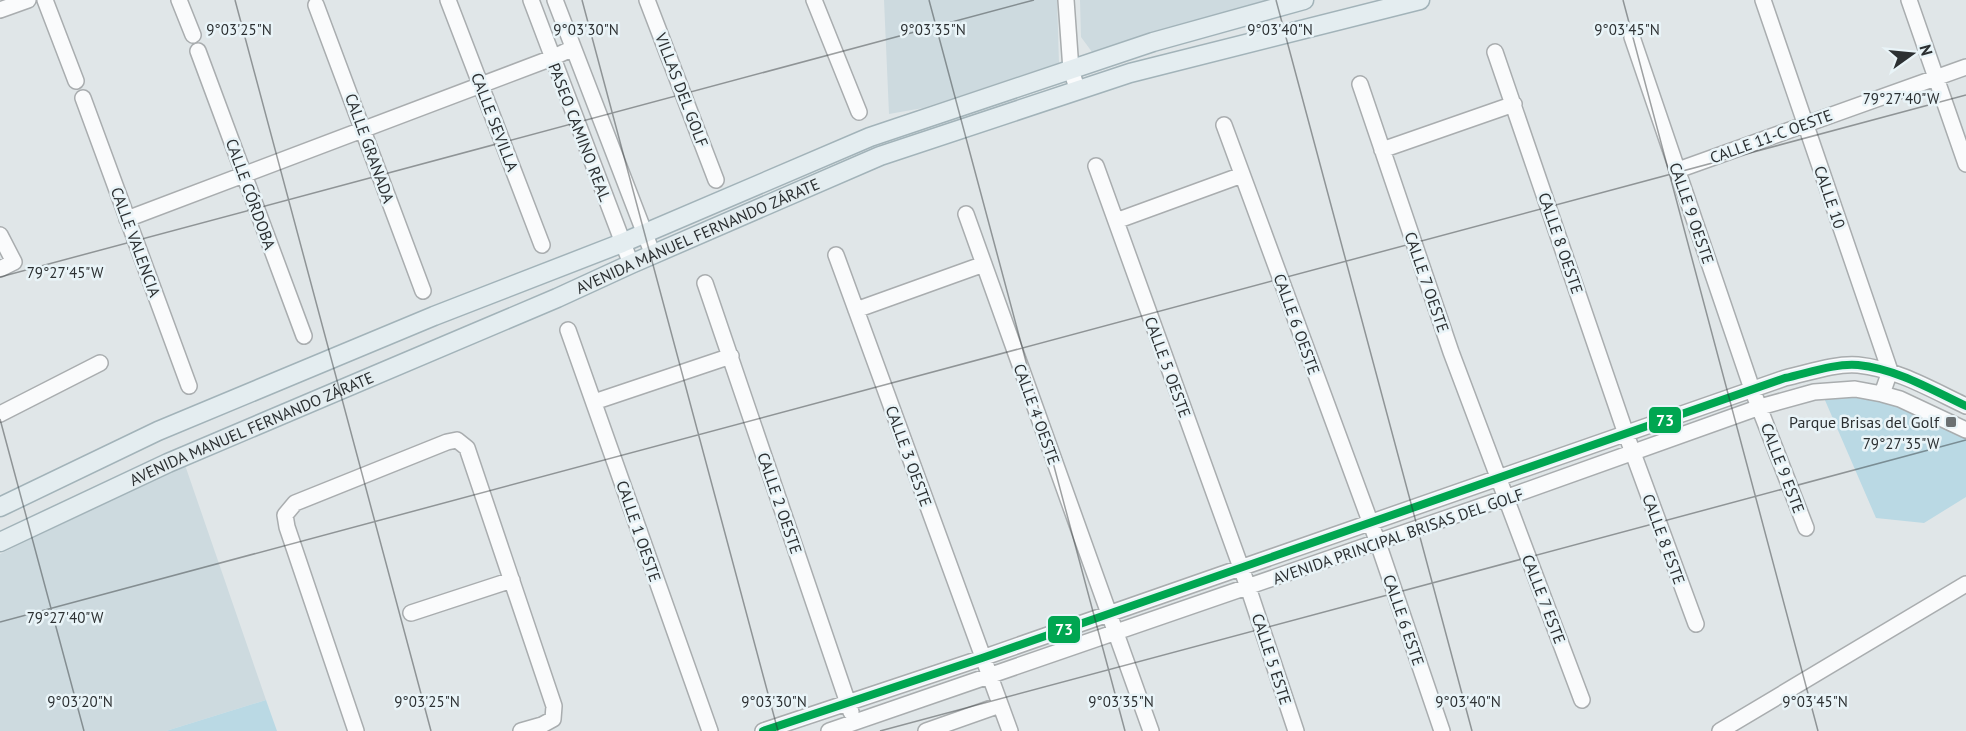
<svg xmlns="http://www.w3.org/2000/svg" width="1966" height="731" font-family="'PT Sans',sans-serif">
	<rect width="100%" height="100%" fill="#e0e6e8"/>
	<path fill="#cddadf" d="M884 0H1057L1059 63 923 108 889 114Z
		M1080 0H1269L1092 52 1081 37Z
		M185 465 266 700 166 731H0V554Z"/>
	<path fill="#bad9e4" d="M1855 389 1966 430V497L1924 523 1876 518 1821 391Z
		M266 700 277 731H166Z"/>
	<g fill="none" stroke-linecap="round" stroke-linejoin="round">
		<g stroke="#a9adaf" stroke-width="18">
			<path id="minor" d="M45 0 76 81
				M179 0 193 35
				M448 0 542 245
				M531 0 631 264
				M555 0 653 255
				M647 0 716 180
				M814 0 859 112
				M1066 0 1071 70 1078 91
				M1763 0 1890 371 1882 394
				M1909 0 1966 164
				M316 5 423 291
				M0 10 28 0
				M1632 37 1752 389 1806 528
				M198 51 304 336
				M1495 52 1626 434 1696 624
				M1360 84 1451 352 1582 700
				M83 98 189 386
				M1224 125 1378 543 1442 731
				M1382 150 1514 104
				M1096 166 1248 587 1296 731
				M1678 170 1966 67
				M966 214 1151 731
				M127 219 552 58 573 48
				M1116 221 1242 175
				M0 235 14 262 0 269
				M836 255 1010 731
				M705 283 851 712
				M856 310 984 264
				M568 330 710 731
				M594 402 731 356
				M0 414 100 363
				M411 613 512 580
				M356 731 287 527 285 515 295 503 447 442 457 440 467 448 554 706 553 719 542 725 521 731
				M763 731 982 658 1785 378C1808 373 1835 363 1858 365 1897 369 1932 390 1966 406
				M829 731 1505 498 1760 407 1814 392 1855 389 1882 394 1900 399 1966 430
				M926 731 1000 705
				M1720 731 1966 584"/>
		</g>
		<g stroke="#a2b3b9" stroke-width="21">
			<g id="major">
				<path d="M0 507 158 431 434 316 622 243 870 137 1153 42 1304 0"/>
				<path id="s1" d="M0 542 168 463 557 298 631 264 880 156 1130 73 1420 0"/>
			</g>
		</g>
		<use href="#minor" stroke="#fafbfc" stroke-width="15"/>
		<use href="#major" stroke="#e4edf0" stroke-width="18"/>
		<g stroke="#e9f4f8" stroke-width="12">
			<path id="bus-1" d="M763 731 982 658 1785 378C1808 373 1835 363 1858 365 1897 369 1932 390 1966 406"/>
		</g>
		<use href="#bus-1" stroke="#00a651" stroke-width="8"/>
	</g>
	<path fill="none" stroke="#2c3032" stroke-width="1.5" stroke-opacity="0.45" d="M235 0 431 731M582 0 778 731M929 0 1125 731M1276 0 1472 731M1623 0 1818 731M0 277 1034 0M0 419 84 731M0 622 1966 95M880 731 1966 440"/>
	<rect fill="#6b7072" stroke="#e9f4f8" stroke-width="2" x="1945" y="416" width="12" height="12" rx="3"/>
	<g text-anchor="middle" stroke-width="5" stroke-linejoin="round" paint-order="stroke">
		<g font-size="16" fill="#2c3032" stroke="#e9f4f8">
			<text transform="translate(682 90) rotate(69)" y="6">VILLAS DEL GOLF</text>
			<text transform="translate(495 122) rotate(69)" y="6">CALLE SEVILLA</text>
			<text transform="translate(580 132) rotate(69)" y="6">PASEO CAMINO REAL</text>
			<text transform="translate(1771 136) rotate(-20)" y="6">CALLE 11-C OESTE</text>
			<text transform="translate(370 148) rotate(70)" y="6">CALLE GRANADA</text>
			<text transform="translate(251 194) rotate(70)" y="6">CALLE CÓRDOBA</text>
			<text transform="translate(1830 197) rotate(71)" y="6">CALLE 10</text>
			<text transform="translate(1692 213) rotate(71)" y="6">CALLE 9 OESTE</text>
			<text dy="6" stroke="none"><textPath href="#s1" startOffset="762">AVENIDA MANUEL FERNANDO ZÁRATE</textPath></text>
			<text transform="translate(136 242) rotate(70)" y="6">CALLE VALENCIA</text>
			<text transform="translate(1561 243) rotate(71)" y="6">CALLE 8 OESTE</text>
			<text transform="translate(1427 282) rotate(71)" y="6">CALLE 7 OESTE</text>
			<text transform="translate(1297 324) rotate(70)" y="6">CALLE 6 OESTE</text>
			<text transform="translate(1168 367) rotate(70)" y="6">CALLE 5 OESTE</text>
			<text transform="translate(1037 414) rotate(70)" y="6">CALLE 4 OESTE</text>
			<text dy="6" stroke="none"><textPath href="#s1" startOffset="276">AVENIDA MANUEL FERNANDO ZÁRATE</textPath></text>
			<text transform="translate(909 456) rotate(70)" y="6">CALLE 3 OESTE</text>
			<text transform="translate(1783 468) rotate(69)" y="6">CALLE 9 ESTE</text>
			<text transform="translate(780 503) rotate(71)" y="6">CALLE 2 OESTE</text>
			<text transform="translate(639 531) rotate(71)" y="6">CALLE 1 OESTE</text>
			<text transform="translate(1398 536) rotate(-19)" y="6">AVENIDA PRINCIPAL BRISAS DEL GOLF</text>
			<text transform="translate(1664 539) rotate(70)" y="6">CALLE 8 ESTE</text>
			<text transform="translate(1544 599) rotate(69)" y="6">CALLE 7 ESTE</text>
			<text transform="translate(1404 620) rotate(71)" y="6">CALLE 6 ESTE</text>
			<text transform="translate(1272 659) rotate(72)" y="6">CALLE 5 ESTE</text>
		</g>
		<g font-size="16" fill="#2c3032" stroke="#e9f4f8" text-anchor="end">
			<text x="1939" y="428">Parque Brisas del Golf</text>
		</g>
	</g>
	<g font-size="15" text-anchor="middle" fill="#2c3032" stroke="#e9f4f8" stroke-width="5" stroke-linejoin="round" paint-order="stroke">
		<text x="239" y="35">9°03'25"N</text>
		<text x="586" y="35">9°03'30"N</text>
		<text x="933" y="35">9°03'35"N</text>
		<text x="1280" y="35">9°03'40"N</text>
		<text x="1627" y="35">9°03'45"N</text>
		<text x="1901" y="104">79°27'40"W</text>
		<text x="65" y="278">79°27'45"W</text>
		<text x="1901" y="449">79°27'35"W</text>
		<text x="65" y="623">79°27'40"W</text>
		<text x="80" y="707">9°03'20"N</text>
		<text x="427" y="707">9°03'25"N</text>
		<text x="774" y="707">9°03'30"N</text>
		<text x="1121" y="707">9°03'35"N</text>
		<text x="1468" y="707">9°03'40"N</text>
		<text x="1815" y="707">9°03'45"N</text>
	</g>
	<g stroke="#e9f4f8" stroke-width="2">
		<rect x="1648" y="406" width="34" height="28" rx="6" fill="#00a651"/>
		<rect x="1047" y="615" width="34" height="29" rx="6" fill="#00a651"/>
	</g>
	<g font-size="16" text-anchor="middle" font-weight="bold" fill="#fff">
		<text x="1665" y="426">73</text>
		<text x="1064" y="635">73</text>
	</g>
	<g transform="translate(1912 54) rotate(75)" stroke="#e9f4f8" stroke-width="4.5" paint-order="stroke">
	<path d="M0-4.5L10 22L0 15L-10 22Z" fill="#2c3032"/>
	<text y="-9" font-size="16" font-weight="bold" text-anchor="middle" fill="#2c3032">N</text>
	</g>
</svg>
